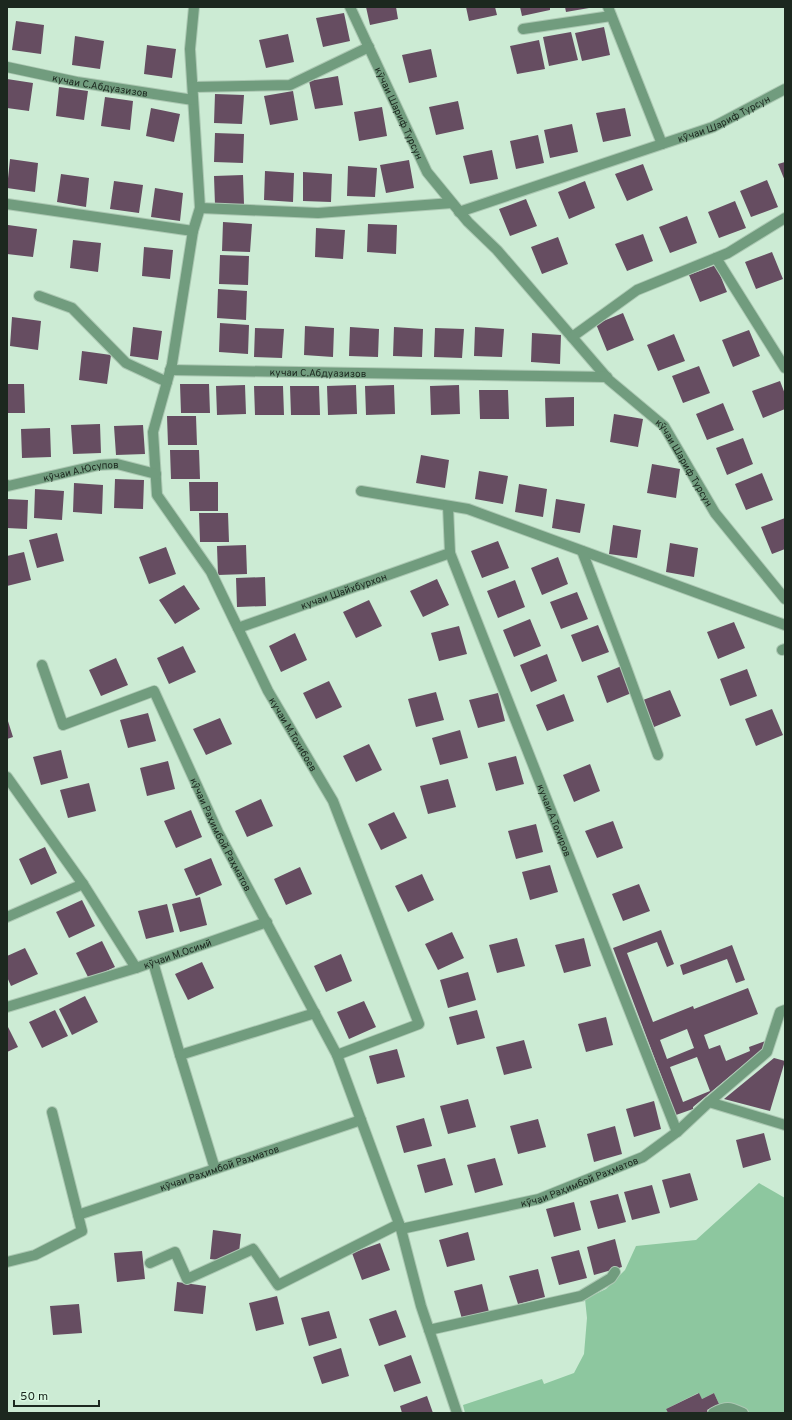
<svg xmlns="http://www.w3.org/2000/svg" width="792" height="1420" font-family="Overpass,sans-serif">
	<rect width="100%" height="100%" fill="#ccebd4"/>
	<path fill="#8dc79f" d="M759 1183 785 1198V1413H742L719 1404 714 1393 702 1399 698 1393 666 1409 668 1413H465L463 1405 542 1379 544 1384 574 1373 584 1354 587 1318 585 1299 606 1289 625 1270 636 1246 696 1240Z"/>
	<path fill="#664d61" fill-rule="evenodd" d="M366 7H396L398 19 370 25Z
		M466 7H495L497 15 469 21Z
		M520 7H550V10L522 16Z
		M565 7H589V8L566 12Z
		M344 13 350 41 323 47 316 18Z
		M16 21 44 25 41 54 12 50Z
		M604 27 610 55 582 61 575 33Z
		M571 32 578 60 549 66 543 37Z
		M288 34 294 62 266 68 259 40Z
		M75 36 104 41 100 69 72 65Z
		M539 40 545 69 517 74 510 46Z
		M147 45 176 49 172 78 144 74Z
		M431 49 437 77 409 83 402 55Z
		M338 76 343 105 315 109 309 81Z
		M7 79 33 83 29 111 7 108Z
		M59 87 88 91 84 120 56 116Z
		M293 91 298 120 270 125 264 96Z
		M215 94 244 95 242 124 214 123Z
		M105 97 133 101 130 130 101 126Z
		M458 101 464 129 436 135 429 107Z
		M382 107 387 136 359 141 354 112Z
		M151 108 180 114 174 142 146 136Z
		M625 108 631 136 603 142 596 113Z
		M572 124 578 152 550 158 544 130Z
		M215 133 244 134 243 163 214 162Z
		M538 135 544 163 516 169 510 141Z
		M492 150 498 179 470 184 463 156Z
		M10 159 38 163 35 192 7 188Z
		M409 160 414 188 386 193 380 165Z
		M785 162V181L778 164Z
		M643 164 653 190 627 201 615 174Z
		M348 166 377 168 375 197 347 196Z
		M265 171 294 173 293 202 264 200Z
		M303 172 332 174 331 202 303 201Z
		M61 174 89 178 86 207 57 202Z
		M243 175 244 204 215 205 214 176Z
		M767 180 778 207 751 217 740 191Z
		M114 181 143 185 139 213 110 209Z
		M585 181 595 208 569 219 558 192Z
		M155 188 183 193 180 221 151 217Z
		M526 199 537 226 510 236 499 209Z
		M735 201 746 228 719 238 708 212Z
		M687 216 697 243 670 253 659 227Z
		M223 222 252 224 250 252 222 251Z
		M368 224 397 225 396 254 367 252Z
		M8 225 37 229 33 257 7 254Z
		M316 228 345 230 343 259 315 257Z
		M643 234 653 261 627 271 615 244Z
		M558 237 568 264 542 274 531 247Z
		M73 240 101 243 98 272 70 268Z
		M144 247 173 250 170 279 142 276Z
		M772 252 783 279 756 289 745 262Z
		M220 255 249 256 248 285 219 284Z
		M716 265 727 292 700 302 689 275Z
		M218 289 247 291 246 320 217 318Z
		M623 313 634 340 607 351 596 324Z
		M12 317 41 321 38 350 10 346Z
		M220 323 249 325 248 354 219 352Z
		M305 326 334 328 333 357 304 355Z
		M133 327 162 331 158 360 130 356Z
		M350 327 379 329 378 357 349 356Z
		M394 327 423 329 422 357 393 356Z
		M475 327 504 329 502 357 474 356Z
		M255 328 284 329 282 358 254 357Z
		M435 328 464 329 462 358 434 357Z
		M749 330 760 356 733 367 722 340Z
		M532 333 561 335 560 364 531 362Z
		M674 334 685 361 658 371 647 345Z
		M82 351 111 355 107 384 79 380Z
		M699 366 710 393 683 403 672 376Z
		M780 381 785 394V409L763 418 752 391Z
		M7 384H24L25 413H7Z
		M180 384H209L210 413H181Z
		M245 385 246 414 217 415 216 386Z
		M356 385 357 414 328 415 327 386Z
		M394 385 395 414 366 415 365 386Z
		M459 385 460 414 431 415 430 386Z
		M254 386H283L284 415H255Z
		M290 386H319L320 415H291Z
		M479 390H508L509 419H480Z
		M574 397V426L546 427 545 398Z
		M723 403 734 430 707 440 696 414Z
		M614 414 643 419 638 447 610 442Z
		M167 416H196L197 445H168Z
		M100 424 101 453 73 454 71 425Z
		M143 425 145 454 116 455 114 426Z
		M50 428 51 457 22 458 21 429Z
		M743 438 753 464 727 475 716 448Z
		M170 450H199L200 479H171Z
		M421 455 449 460 445 488 416 483Z
		M652 464 680 469 676 498 647 493Z
		M479 471 508 476 503 504 475 499Z
		M762 473 773 500 746 510 735 484Z
		M115 479 144 480 143 509 114 508Z
		M189 482H218V511H190Z
		M74 483 103 485 102 514 73 512Z
		M519 484 547 489 543 517 515 512Z
		M35 489 64 491 62 520 34 518Z
		M7 499 28 500 27 529 7 528Z
		M556 499 585 504 580 533 552 528Z
		M199 513H228L229 542H200Z
		M785 518V549L772 554 761 527Z
		M613 525 641 530 637 558 609 554Z
		M57 533 64 561 37 568 29 540Z
		M498 541 509 568 482 578 471 551Z
		M670 543 698 548 694 577 666 572Z
		M246 545 247 574 218 575 217 546Z
		M166 547 176 574 149 584 139 557Z
		M24 552 31 580 7 586V556Z
		M558 557 568 584 542 595 531 568Z
		M265 577 266 606 237 607 236 578Z
		M437 579 449 605 423 617 410 591Z
		M515 580 525 607 498 618 487 591Z
		M184 585 200 609 175 624 159 600Z
		M577 592 588 619 561 629 550 602Z
		M369 600 382 626 356 638 343 612Z
		M530 619 541 646 514 657 503 630Z
		M734 622 745 648 718 659 707 632Z
		M598 625 609 652 582 662 571 635Z
		M459 626 467 654 439 661 431 633Z
		M295 633 307 660 281 672 269 646Z
		M183 646 196 672 169 684 157 658Z
		M547 654 557 681 531 692 520 665Z
		M116 658 128 685 101 696 89 670Z
		M624 665 634 692 607 703 597 676Z
		M747 669 757 696 730 706 720 679Z
		M329 681 342 707 316 719 303 693Z
		M670 690 681 716 654 727 643 700Z
		M436 692 444 720 416 727 408 699Z
		M498 693 505 721 478 728 469 700Z
		M564 694 574 721 547 731 536 705Z
		M772 709 783 735 756 746 745 719Z
		M148 713 156 741 128 748 120 720Z
		M7 718 13 737 7 739Z
		M220 718 232 744 206 755 193 729Z
		M460 730 468 758 440 765 432 738Z
		M369 744 382 770 356 782 343 756Z
		M61 750 68 778 41 785 33 757Z
		M516 756 524 784 496 791 488 763Z
		M168 761 175 789 147 796 140 768Z
		M590 764 600 791 574 802 563 775Z
		M448 779 456 807 428 814 420 786Z
		M89 783 96 811 68 818 60 790Z
		M261 799 273 826 247 837 235 811Z
		M191 810 202 837 176 848 164 821Z
		M394 812 407 838 381 850 368 824Z
		M613 821 623 848 597 858 585 831Z
		M536 824 543 852 516 859 508 831Z
		M45 847 57 873 31 885 19 859Z
		M211 858 222 885 196 896 184 869Z
		M550 865 558 892 530 900 522 872Z
		M300 867 312 894 286 905 274 879Z
		M422 874 434 900 408 912 395 886Z
		M639 884 650 911 623 921 612 894Z
		M200 897 207 925 180 932 172 904Z
		M82 900 95 926 69 938 56 912Z
		M167 904 174 932 146 939 138 911Z
		M661 930 674 964 667 967 657 942 627 953 653 1022 693 1006 694 1009 748 988 758 1014 704 1035 709 1049 720 1045 726 1061 750 1051 749 1047 768 1040 766 1046 693 1107V1109L676 1115 613 948ZM687 1029 694 1048 667 1059 660 1040ZM697 1057 710 1091 683 1102 670 1067Z
		M452 932 464 958 438 970 425 944Z
		M517 938 525 966 497 973 489 945Z
		M584 938 591 966 564 973 555 945Z
		M102 941 115 967 89 979 76 953Z
		M732 945 745 980 736 983 727 959 683 975 680 965Z
		M25 948 38 974 11 986 7 977V956Z
		M341 954 352 981 326 992 314 966Z
		M202 962 214 988 188 1000 175 974Z
		M468 972 476 1000 448 1008 440 980Z
		M85 996 98 1022 72 1035 59 1009Z
		M364 1001 376 1027 349 1039 337 1012Z
		M55 1010 68 1036 42 1048 29 1022Z
		M477 1010 485 1038 457 1045 449 1017Z
		M606 1017 613 1045 586 1052 578 1024Z
		M7 1025 18 1047 7 1052Z
		M524 1040 532 1068 504 1075 496 1047Z
		M397 1049 405 1077 377 1084 369 1056Z
		M774 1058 785 1061 770 1111 724 1099Z
		M468 1099 476 1127 448 1134 440 1106Z
		M654 1101 661 1129 634 1137 626 1109Z
		M424 1118 432 1146 404 1153 396 1126Z
		M538 1119 546 1147 518 1154 510 1126Z
		M615 1126 622 1154 594 1162 587 1134Z
		M764 1133 771 1160 743 1168 736 1140Z
		M445 1158 453 1185 425 1193 417 1165Z
		M495 1158 503 1185 475 1193 467 1165Z
		M690 1173 698 1200 670 1208 662 1180Z
		M652 1185 660 1213 632 1220 624 1192Z
		M618 1194 626 1222 598 1229 590 1201Z
		M574 1202 581 1230 554 1237 546 1209Z
		M213 1230 241 1234 238 1262 210 1259Z
		M468 1232 475 1260 447 1267 439 1240Z
		M615 1239 622 1267 594 1275 587 1247Z
		M380 1243 390 1270 362 1280 352 1253Z
		M579 1250 587 1278 559 1285 551 1257Z
		M142 1251 145 1279 117 1282 114 1253Z
		M538 1269 545 1297 518 1304 509 1276Z
		M177 1282 206 1286 203 1314 174 1311Z
		M482 1284 489 1312 462 1319 454 1291Z
		M277 1296 284 1324 256 1331 249 1303Z
		M79 1304 82 1333 53 1335 50 1306Z
		M396 1310 406 1337 379 1346 369 1319Z
		M329 1311 337 1338 309 1346 301 1318Z
		M341 1348 349 1376 322 1384 313 1357Z
		M411 1355 421 1383 394 1392 384 1365Z
		M699 1393 702 1399 714 1393 719 1404 707 1410 709 1413H668L666 1409Z
		M427 1396 433 1413H402L400 1406Z"/>
	<g fill="none" stroke-linecap="round" stroke-linejoin="round">
		<g stroke="#acc8b3" stroke-width="12">
			<g id="minor">
				<path id="s1" d="M194 7 190 49 200 208 193 231 172 364 153 432 157 495 211 572 268 691 333 801 419 1024 337 1055"/>
				<path id="s2" d="M350 7 427 172 468 222 497 250 609 380 664 426 715 513 785 599"/>
				<path d="M608 7 662 144"/>
				<path d="M523 29 611 16"/>
				<path id="s3" d="M7 67 77 82 193 100"/>
				<path d="M193 87 290 85 369 47"/>
				<path d="M7 204 193 231"/>
				<path d="M200 208 318 213 452 203"/>
				<path id="s4" d="M459 212 713 127 785 89"/>
				<path d="M716 258 785 368"/>
				<path d="M39 296 72 308 126 363 167 382"/>
				<path d="M572 337 637 290 728 253 785 218"/>
				<path id="s5" d="M170 370 607 377"/>
				<path id="s6" d="M7 485 8 486 99 465 117 464 156 474"/>
				<path d="M361 491 468 509 785 625"/>
				<path id="s7" d="M448 506 450 553 677 1132"/>
				<path d="M582 551 623 659 658 755"/>
				<path id="s8" d="M238 628 450 553"/>
				<path d="M782 650 785 649"/>
				<path id="s9" d="M42 665 63 725 154 691 218 832 337 1055 401 1229 421 1306 457 1413"/>
				<path d="M7 777 83 884"/>
				<path id="s10" d="M7 917 83 884 136 968 267 922"/>
				<path d="M153 962 180 1055 315 1013"/>
				<path d="M7 1007 136 968"/>
				<path d="M180 1055 215 1169"/>
				<path d="M709 1102 767 1052 780 1012 785 1010"/>
				<path id="s11" d="M78 1215 361 1120"/>
				<path id="s12" d="M401 1229 539 1199 643 1157 677 1132 709 1102 785 1125"/>
				<path d="M7 1262 35 1255 82 1231 52 1112"/>
				<path d="M150 1263 175 1252 187 1279 253 1249 278 1285 399 1224"/>
				<path d="M429 1330 581 1296 611 1278 615 1272"/>
				<path d="M713 1413C727 1406 729 1407 743 1413"/>
			</g>
		</g>
		<use href="#minor" stroke="#719c7e" stroke-width="10"/>
	</g>
	<g text-anchor="middle" stroke-width="4" stroke-linejoin="round" paint-order="stroke">
		<g font-size="10" fill="#1c281f" stroke="#d9f8e1">
			<text dy="4" stroke="none"><textPath href="#s3" startOffset="95">кучаи С.Абдуазизов</textPath></text>
			<text dy="4" stroke="none"><textPath href="#s2" startOffset="117">кӯчаи Шариф Турсун</textPath></text>
			<text dy="4" stroke="none"><textPath href="#s4" startOffset="281">кӯчаи Шариф Турсун</textPath></text>
			<text dy="4" stroke="none"><textPath href="#s5" startOffset="148">кучаи С.Абдуазизов</textPath></text>
			<text dy="4" stroke="none"><textPath href="#s2" startOffset="572">кӯчаи Шариф Турсун</textPath></text>
			<text dy="4" stroke="none"><textPath href="#s6" startOffset="76">кӯчаи А.Юсупов</textPath></text>
			<text dy="4" stroke="none"><textPath href="#s8" startOffset="112">кучаи Шайхбурхон</textPath></text>
			<text dy="4" stroke="none"><textPath href="#s1" startOffset="770">кучаи М.Тохибоев</textPath></text>
			<text dy="4" stroke="none"><textPath href="#s7" startOffset="334">кучаи А.Тохиров</textPath></text>
			<text dy="4" stroke="none"><textPath href="#s9" startOffset="319">кӯчаи Раҳимбой Раҳматов</textPath></text>
			<text dy="4" stroke="none"><textPath href="#s10" startOffset="226">кӯчаи М.Осимӣ</textPath></text>
			<text dy="4" stroke="none"><textPath href="#s11" startOffset="149">кӯчаи Раҳимбой Раҳматов</textPath></text>
			<text dy="4" stroke="none"><textPath href="#s12" startOffset="185">кӯчаи Раҳимбой Раҳматов</textPath></text>
		</g>
	</g>
	<rect width="792" height="1420" fill="none" stroke="#1c281f" stroke-width="16"/>
	<path d="M14 1400v6h85v-6" fill="none" stroke="#1c281f" stroke-width="2"/>
	<text x="20" y="1400" font-size="12" fill="#1c281f" stroke="#d9f8e1" stroke-width="3" paint-order="stroke">50 m</text>
</svg>
